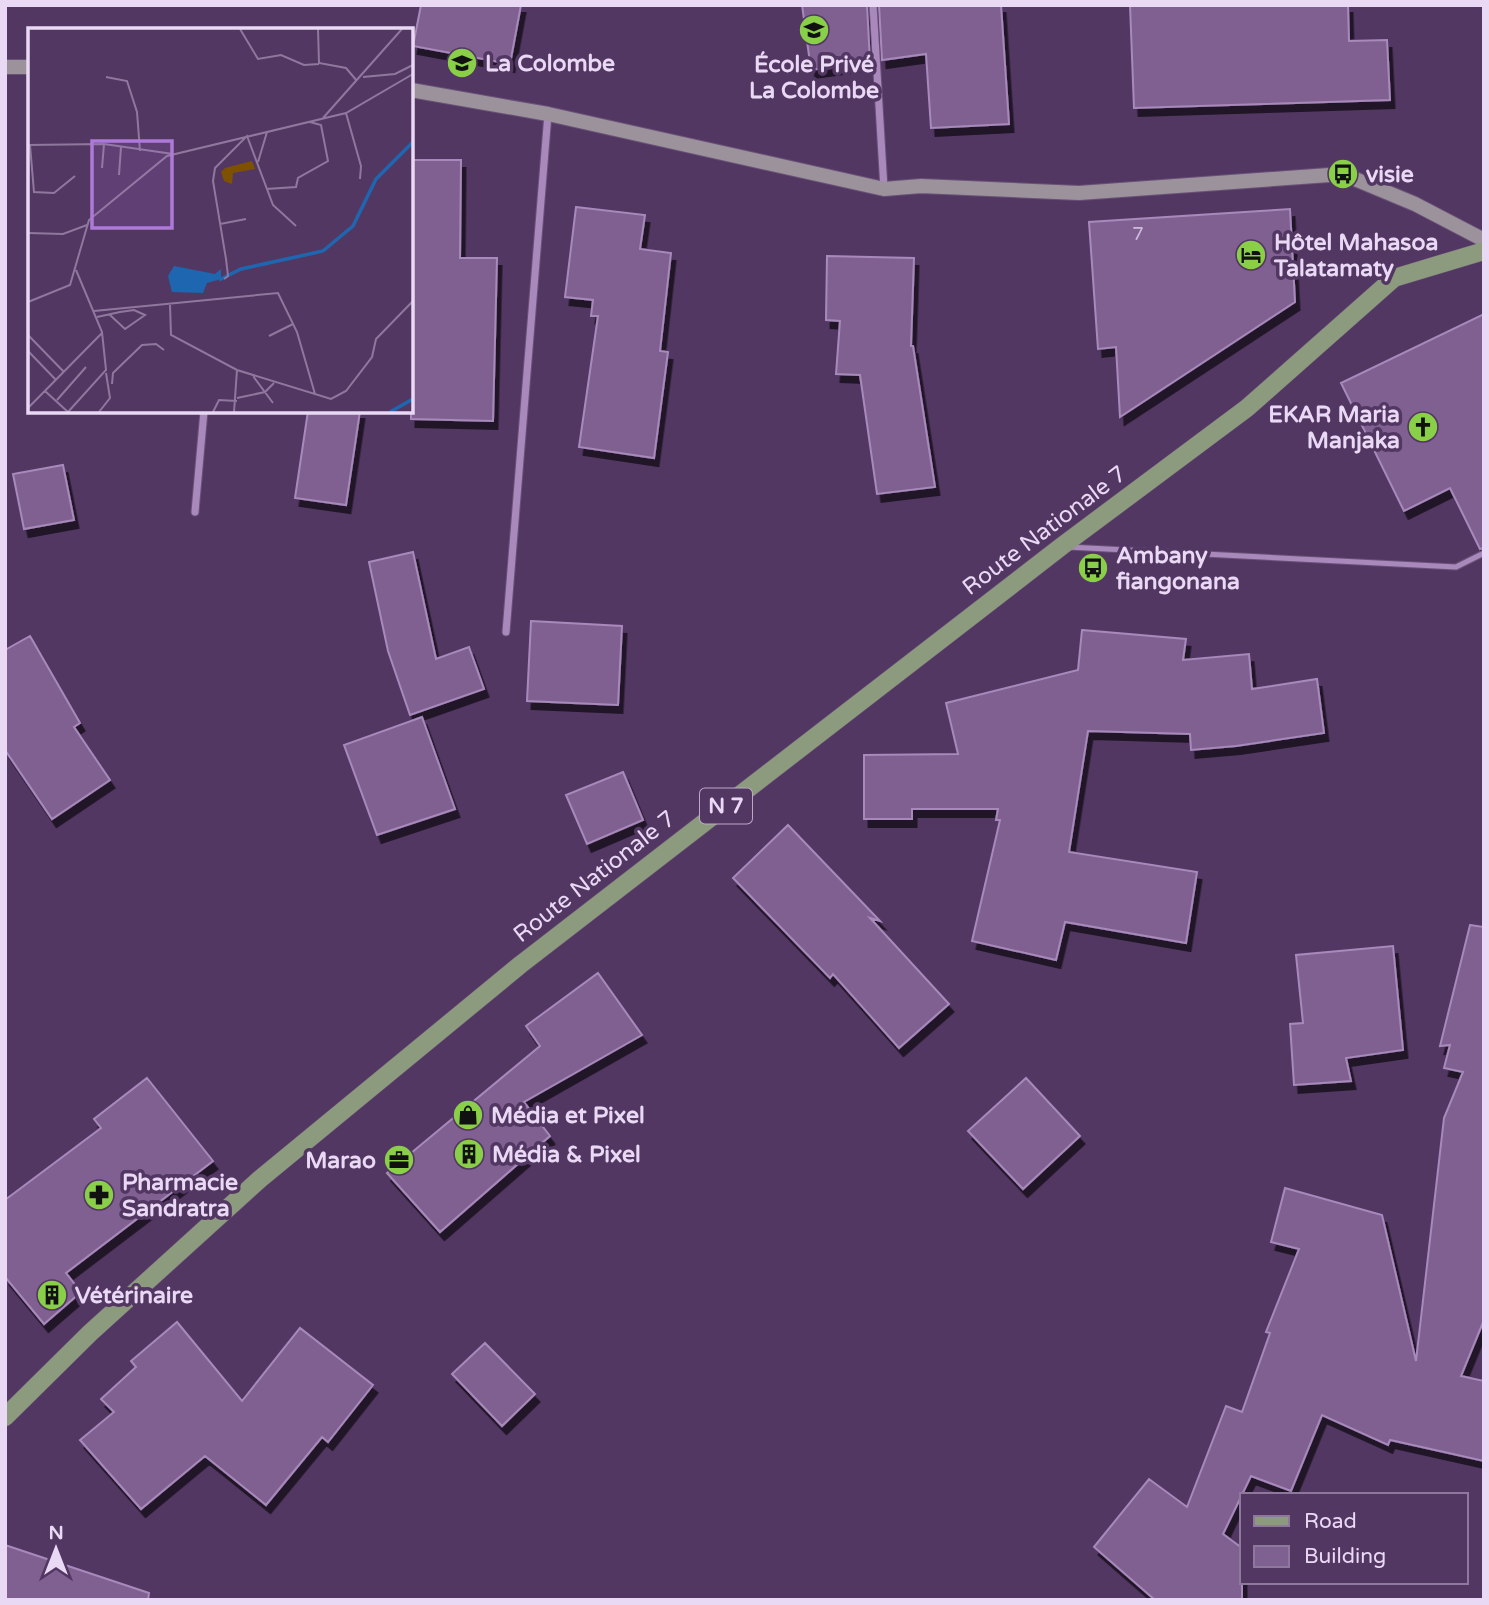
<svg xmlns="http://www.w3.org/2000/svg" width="1489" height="1605" font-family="'Varela Round',sans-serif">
	<defs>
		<filter id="shadow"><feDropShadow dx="4.5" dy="8" stdDeviation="0" flood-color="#0009"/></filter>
	</defs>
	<rect width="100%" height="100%" fill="#533763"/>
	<path fill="#7f6191" stroke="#a889bb" stroke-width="2" filter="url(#shadow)" d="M421 5H521L510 64 413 46Z
		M802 5H867L870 62 811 70Z
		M879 5H1001L1009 124 931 128 926 54 882 60Z
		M1130 5H1348L1349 41 1387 40 1390 100 1134 108Z
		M411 160H461L460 258H497L493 421 411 419Z
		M576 207 645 215 640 249 671 253 660 351 668 352 654 458 579 447 598 316H591L593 300 565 297Z
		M1290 209 1295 302 1120 417 1116 347 1098 349 1089 222Z
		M827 256 914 258 911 346H913L935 487 877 494 860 375 836 374 840 321 826 320Z
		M1484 314V548L1480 549 1450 488 1404 511 1341 383Z
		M308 411H360L346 505 295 498Z
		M63 465 74 520 24 529 13 474Z
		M413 552 436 659 469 647 484 689 410 715 388 651 369 562Z
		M531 621 622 626 618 705 527 701Z
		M1082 630 1186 639 1183 660 1249 654 1252 689 1317 679 1324 733 1236 746 1191 750 1190 734 1088 731 1069 852 1197 872 1186 943 1065 922 1056 960 972 941 1000 820H996L998 809H912V819H864V755L958 754 946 703 1078 670Z
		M30 636 80 723 74 727 110 780 52 819 5 750V650Z
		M422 717 455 809 377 835 344 745Z
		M623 772 643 820 587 844 566 795Z
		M788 825 880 921 870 918 949 1004 899 1048 833 974 830 978 733 878Z
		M1470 925 1484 927V1320L1461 1376 1484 1381V1461L1390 1440 1388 1445 1322 1415 1291 1491 1251 1476 1223 1534 1242 1548V1600H1155L1094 1547 1149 1479 1187 1507 1226 1406 1242 1412 1270 1333 1266 1332 1299 1249 1271 1242 1285 1188 1382 1215 1416 1361 1444 1118 1463 1072 1444 1068 1450 1045 1440 1046Z
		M1393 946 1403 1050 1346 1058 1351 1081 1294 1085 1290 1024 1303 1023 1296 955Z
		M598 973 642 1035 524 1102 550 1136 440 1232 387 1173 540 1046 526 1026Z
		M147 1078 213 1161 66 1273 81 1292 44 1324 5 1277V1200L101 1128 94 1119Z
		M1026 1078 1080 1136 1023 1189 968 1131Z
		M177 1322 242 1401 300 1328 373 1385 328 1442 322 1437 266 1505 205 1456 141 1509 80 1440 114 1412 101 1399 136 1367 131 1361Z
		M485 1343 535 1394 502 1426 452 1374Z
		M5 1545 149 1593 148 1600H5Z"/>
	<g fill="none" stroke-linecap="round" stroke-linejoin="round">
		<g stroke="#6a5277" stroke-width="7">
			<path id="lane" d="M1068 547 1456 567 1484 553"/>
		</g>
		<g stroke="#6a5277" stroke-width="9">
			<path id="street" d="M873 5 884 189
				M195 512 204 411
				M506 632 548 114"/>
		</g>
		<g stroke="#6a5277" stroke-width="16">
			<path id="secondary" d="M5 67H30
				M411 90 548 114 884 189 921 186 1079 193 1343 174 1415 204 1484 240"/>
		</g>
		<g stroke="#6a5277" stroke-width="19">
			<path id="primary" d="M5 1417 90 1333 260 1179 520 965 1062 546 1247 408 1394 278 1484 251"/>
		</g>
		<use href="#lane" stroke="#a989bb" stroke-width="5"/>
		<use href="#street" stroke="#a989bb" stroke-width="7"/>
		<use href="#secondary" stroke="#9b929c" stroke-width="14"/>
		<use href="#primary" stroke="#8c9b7d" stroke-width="18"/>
	</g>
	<defs>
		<g id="school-disc" transform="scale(1.575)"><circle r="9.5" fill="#89cf48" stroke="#533763"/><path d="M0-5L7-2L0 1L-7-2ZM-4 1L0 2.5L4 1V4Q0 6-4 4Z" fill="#111"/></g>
		<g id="bus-disc" transform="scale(1.575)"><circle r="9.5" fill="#89cf48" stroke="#533763"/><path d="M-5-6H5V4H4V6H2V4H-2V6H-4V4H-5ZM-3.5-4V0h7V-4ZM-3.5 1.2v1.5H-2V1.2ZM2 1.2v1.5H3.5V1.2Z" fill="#111"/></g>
		<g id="hotel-disc" transform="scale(1.575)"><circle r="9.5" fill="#89cf48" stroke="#533763"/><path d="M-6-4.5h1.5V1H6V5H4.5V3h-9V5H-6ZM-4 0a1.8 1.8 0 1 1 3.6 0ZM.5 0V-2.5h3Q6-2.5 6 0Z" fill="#111"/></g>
		<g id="church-disc" transform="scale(1.575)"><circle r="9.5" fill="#89cf48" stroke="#533763"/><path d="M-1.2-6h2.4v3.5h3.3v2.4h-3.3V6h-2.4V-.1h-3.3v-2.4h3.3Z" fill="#111"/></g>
		<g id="shop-disc" transform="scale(1.575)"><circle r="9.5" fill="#89cf48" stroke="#533763"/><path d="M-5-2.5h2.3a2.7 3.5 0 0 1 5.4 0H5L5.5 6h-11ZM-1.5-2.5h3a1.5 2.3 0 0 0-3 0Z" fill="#111"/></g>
		<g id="building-disc" transform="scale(1.575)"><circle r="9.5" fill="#89cf48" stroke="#533763"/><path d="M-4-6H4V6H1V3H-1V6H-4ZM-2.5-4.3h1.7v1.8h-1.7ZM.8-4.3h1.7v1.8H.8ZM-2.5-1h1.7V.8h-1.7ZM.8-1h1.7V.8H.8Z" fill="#111"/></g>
		<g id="office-disc" transform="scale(1.575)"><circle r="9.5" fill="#89cf48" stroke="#533763"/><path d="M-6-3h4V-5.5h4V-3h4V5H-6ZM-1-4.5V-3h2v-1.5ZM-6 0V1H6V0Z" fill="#111"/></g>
		<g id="pharmacy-disc" transform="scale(1.575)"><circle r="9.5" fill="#89cf48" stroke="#533763"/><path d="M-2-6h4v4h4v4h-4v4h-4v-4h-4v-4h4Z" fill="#111"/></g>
	</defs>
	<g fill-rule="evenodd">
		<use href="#school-disc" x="814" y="30"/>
		<use href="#school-disc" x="462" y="63"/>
		<use href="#bus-disc" x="1343" y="174"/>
		<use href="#hotel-disc" x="1251" y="255"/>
		<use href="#church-disc" x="1423" y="427"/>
		<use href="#bus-disc" x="1093" y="568"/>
		<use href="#shop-disc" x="468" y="1115"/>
		<use href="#building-disc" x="469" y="1154"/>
		<use href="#office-disc" x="399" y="1160"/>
		<use href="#pharmacy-disc" x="99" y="1195"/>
		<use href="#building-disc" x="52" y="1295"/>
	</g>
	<g text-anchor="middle" stroke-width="7" stroke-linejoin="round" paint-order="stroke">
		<g font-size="19" fill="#cfbbdb">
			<text x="1138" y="240">7</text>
		</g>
		<rect fill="#533763" stroke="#bda8c8" stroke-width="2" x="700" y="788.5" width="52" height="35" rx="5"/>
		<g font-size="21" font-weight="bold" fill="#ead9f4">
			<text x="726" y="813">N 7</text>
		</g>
		<g font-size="23" font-weight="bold" fill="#ead9f4" stroke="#533763" text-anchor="start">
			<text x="485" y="71">La Colombe</text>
			<text x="814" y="72" text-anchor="middle">École Privé<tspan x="814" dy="26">La Colombe</tspan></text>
			<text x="1366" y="182">visie</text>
			<text x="1274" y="250">Hôtel Mahasoa<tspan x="1274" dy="26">Talatamaty</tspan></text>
			<text x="1400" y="422" text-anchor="end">EKAR Maria<tspan x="1400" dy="26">Manjaka</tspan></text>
			<text x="1116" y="563">Ambany<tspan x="1116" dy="26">fiangonana</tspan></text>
			<text x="491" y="1123">Média et Pixel</text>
			<text x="492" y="1162">Média &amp; Pixel</text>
			<text x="376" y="1168" text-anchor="end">Marao</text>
			<text x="122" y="1190">Pharmacie<tspan x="122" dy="26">Sandratra</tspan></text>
			<text x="75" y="1303">Vétérinaire</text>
		</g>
		<g font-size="23" fill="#ead9f4" stroke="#533763">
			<text transform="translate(1044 530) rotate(-37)" y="8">Route Nationale 7</text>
			<text transform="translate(594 876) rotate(-38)" y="8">Route Nationale 7</text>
		</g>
	</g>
	<g transform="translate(28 28)">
		<rect width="385" height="385" fill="#533763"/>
		<path d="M224 133 227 141 205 145 204 156 196 153 193 144 197 140Z" fill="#7e5101"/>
		<path d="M146 238 187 246 193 241V251L179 255 175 265 144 264 140 248Z" fill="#1e67b0"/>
		<path fill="none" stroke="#1e67b0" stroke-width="3.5" d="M191 252 213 241 295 223 325 198 348 151 385 114M362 384 385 371"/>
		<path fill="none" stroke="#8f789d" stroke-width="2" d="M212 1 230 31 253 27 276 37 291 36M290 1 291 35 318 40 329 53M78 49 99 53 109 84 112 123M335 49 367 46 385 37M318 85 333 138 332 151M295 90 374 1M0 117 76 116 145 126M2 117 6 164 26 165 47 148M230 134 239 104M74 140 76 116M91 147 93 119M238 161 268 159 270 150 300 133 293 97 282 94M192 196 218 191M0 205 35 206 59 197M196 251 200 248 198 231 185 153 187 140 219 108 245 177 268 198M0 274 42 257 61 192 139 128 318 85 385 46M142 277 143 307 209 342 303 371 318 363 344 329 348 311 385 273M66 283 250 265 269 304 287 366M69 289 92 284 106 282 117 287 97 301 82 287M0 307 36 344M241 308 265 296M0 323 28 352M225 348 245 375M84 356 85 345 114 317 128 316 136 322M17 363 40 384M209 370 237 364 246 355M29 372 58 339M0 380 74 305M40 384 78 342 74 304 48 242M71 384 82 370 78 345M185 384 191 372 209 373M206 384 209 342"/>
		<path fill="#ad7ad7" fill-opacity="0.15" stroke="#ad7ad7" stroke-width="3.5" d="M64 113H144V200H64Z"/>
		<rect width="385" height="385" fill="none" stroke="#ead9f4" stroke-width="3.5"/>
	</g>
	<rect width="1489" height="1605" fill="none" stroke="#ead9f4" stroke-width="14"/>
	<rect x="1240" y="1493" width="228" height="91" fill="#533763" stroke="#8f789d" stroke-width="2"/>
	<rect x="1254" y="1516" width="35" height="10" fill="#8c9b7d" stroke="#8f789d" stroke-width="2"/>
	<text x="1304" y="1528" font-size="21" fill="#ead9f4">Road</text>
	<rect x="1254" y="1546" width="35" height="21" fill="#7f6191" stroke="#8f789d" stroke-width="2"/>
	<text x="1304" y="1563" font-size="21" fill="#ead9f4">Building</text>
	<g transform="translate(56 1549)" stroke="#533763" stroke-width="5" paint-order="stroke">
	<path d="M0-5L12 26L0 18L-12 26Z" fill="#ead9f4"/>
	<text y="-10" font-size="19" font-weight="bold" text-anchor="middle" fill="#ead9f4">N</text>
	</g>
</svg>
